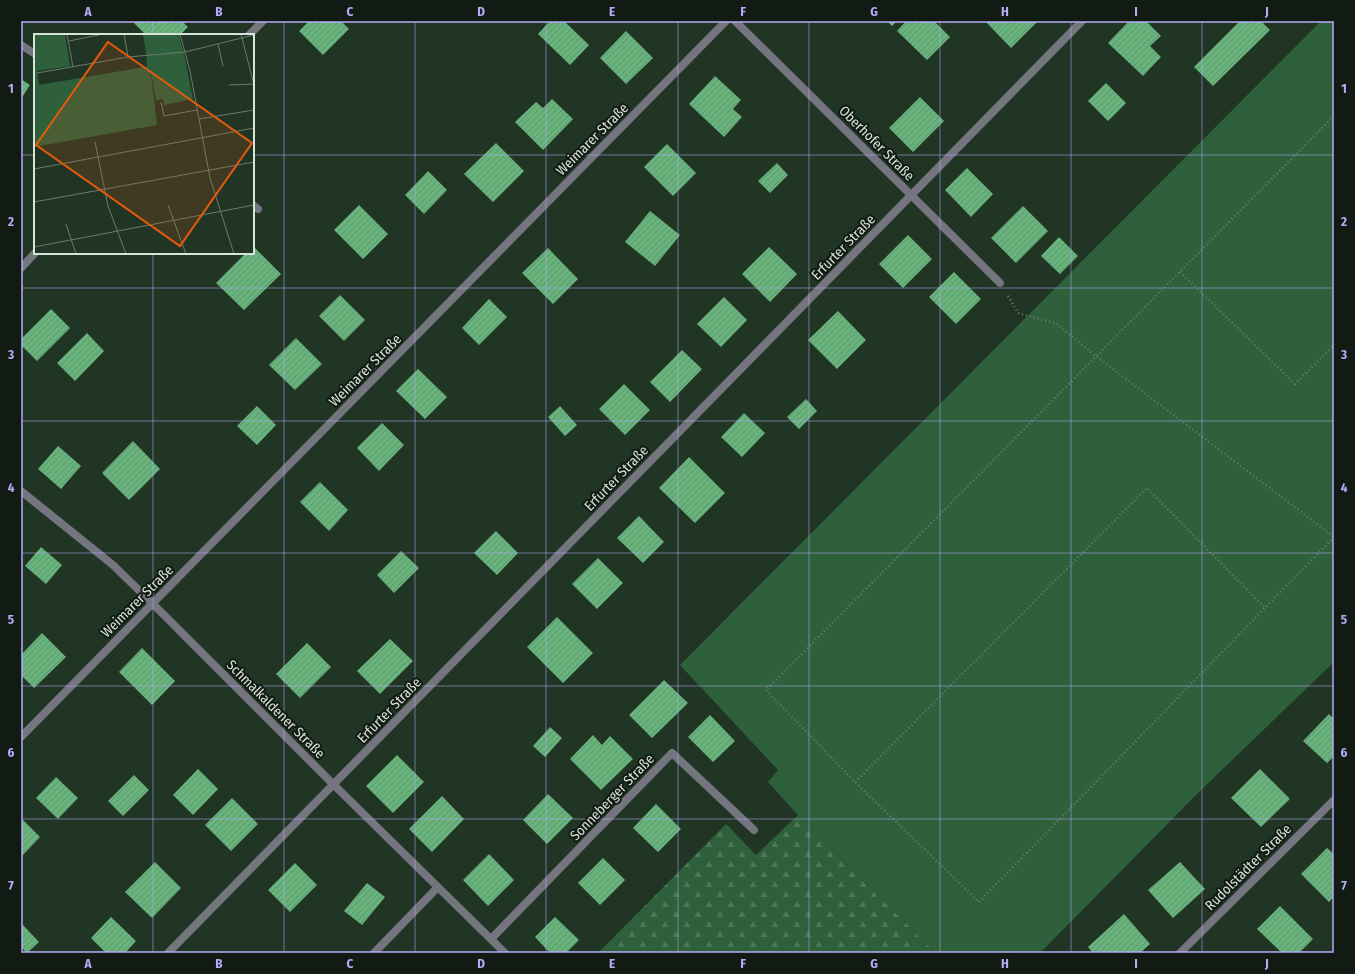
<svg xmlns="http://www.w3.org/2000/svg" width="1355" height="974" font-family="'Fira Sans Condensed',sans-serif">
	<defs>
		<pattern id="forest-firs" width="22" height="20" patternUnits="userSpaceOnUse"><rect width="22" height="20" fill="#2e603c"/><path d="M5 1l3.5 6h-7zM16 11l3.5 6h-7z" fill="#4c7758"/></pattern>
		<pattern id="building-hatch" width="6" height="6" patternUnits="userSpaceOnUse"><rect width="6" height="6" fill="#68b37b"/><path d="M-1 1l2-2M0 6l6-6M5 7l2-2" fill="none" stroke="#5e976c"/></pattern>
	</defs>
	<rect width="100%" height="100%" fill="#213525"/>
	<path fill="url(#forest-firs)" d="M798 815 936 953H598L726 824 756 855Z"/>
	<path fill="#2e603c" d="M1321 21H1334V662L1201 790 1040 953H936L798 815 768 782 778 770 680 665Z"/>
	<path fill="url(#building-hatch)" d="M136 21H182L188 27 180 35H146L134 23Z
		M309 21H341L349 29 323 55 299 31Z
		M550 21H564L589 45 570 65 538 34Z
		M887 21H897L892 26Z
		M906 21H934L950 37 927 60 897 31Z
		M985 21H1038L1011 48Z
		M1129 21H1146L1161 36 1150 46 1161 57 1143 76 1108 43Z
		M1240 21H1261L1270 30 1213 86 1194 67Z
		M626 31 653 58 626 84 600 58Z
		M715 76 741 100 733 109 742 117 724 137 689 104Z
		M21 79 30 85 21 99Z
		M1106 83 1126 103 1108 121 1088 101Z
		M920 97 944 121 913 152 889 128Z
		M552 99 573 119 543 150 515 122 536 102 543 108Z
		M496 143 524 171 493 202 464 174Z
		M667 144 696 173 673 196 644 167Z
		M777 163 788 175 770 193 758 181Z
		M967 168 993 194 971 217 945 190Z
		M428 171 447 190 424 214 405 195Z
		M359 205 388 234 363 259 334 230Z
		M1023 206 1048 231 1016 263 991 238Z
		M650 211 680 235 655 266 625 242Z
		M908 235 932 259 903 288 879 264Z
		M1059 237 1078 256 1060 274 1041 256Z
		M253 246 281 274 244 310 216 283 246 253H253Z
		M769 247 797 274 770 302 742 274Z
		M548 248 578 279 553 304 522 273Z
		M954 272 981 299 956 324 929 297Z
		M340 295 365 320 344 341 319 316Z
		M724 297 747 320 721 347 697 324Z
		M489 299 507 317 479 345 462 328Z
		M51 309 70 328 37 361 21 345V339Z
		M838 311 866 340 837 369 808 340Z
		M87 333 104 351 75 381 57 363Z
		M296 338 322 364 295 390 269 365Z
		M682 350 702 369 670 402 650 382Z
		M418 369 447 397 425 419 396 391Z
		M624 384 650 410 625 435 599 409Z
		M806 399 817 411 799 429 787 417Z
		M257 406 276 425 257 445 237 426Z
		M560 406 577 425 565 436 548 417Z
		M744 413 765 433 742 457 721 437Z
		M382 423 404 445 379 471 357 448Z
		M133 441 160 469 129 500 102 473Z
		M58 446 81 466 61 489 38 469Z
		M689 457 725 493 695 523 659 488Z
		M320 482 348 510 329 531 300 502Z
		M639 516 664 542 643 563 617 538Z
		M496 531 518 553 497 575 474 553Z
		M41 547 62 565 46 584 25 566Z
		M401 551 419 568 394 593 377 575Z
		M598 558 623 583 597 609 572 584Z
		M557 617 593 653 563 683 527 647Z
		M42 633 66 657 34 688 21 675V655Z
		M390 639 413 661 380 694 357 671Z
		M307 643 331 667 300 698 276 674Z
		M142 648 175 681 152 705 119 672Z
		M664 680 688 703 652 738 629 715Z
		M1329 714 1334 719V756L1327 763 1303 741Z
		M710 715 735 741 713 762 688 737Z
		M550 727 562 738 545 757 533 746Z
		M593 735 602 745 610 736 633 759 601 790 570 759Z
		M397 755 424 782 393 813 366 786Z
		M198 769 218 789 193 815 173 795Z
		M1260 769 1290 799 1261 827 1231 798Z
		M134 775 149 790 123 816 108 801Z
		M56 777 78 798 58 819 36 798Z
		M548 794 573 818 547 844 523 820Z
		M442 796 464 819 432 852 409 829Z
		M232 798 258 824 231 851 205 825Z
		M656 804 681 829 658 852 633 828Z
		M21 818 40 837 21 857Z
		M1327 848 1334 854V896L1329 902 1301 874Z
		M489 854 514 880 488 906 463 880Z
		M603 858 625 880 600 905 578 883Z
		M155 862 181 888 152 918 125 892Z
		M1180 862 1205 889 1173 918 1148 890Z
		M295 863 317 885 290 912 268 890Z
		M367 883 385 897 362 925 344 911Z
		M1280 906 1313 939 1299 953H1282L1257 929Z
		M1124 914 1150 944 1140 953H1093L1088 947Z
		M111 917 136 941 125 953H106L91 938Z
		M555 917 579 940 566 953H550L535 937Z
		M21 923 39 942 27 953 21 947Z"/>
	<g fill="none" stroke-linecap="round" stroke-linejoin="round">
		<path stroke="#6b7d6f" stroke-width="2.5" stroke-dasharray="1 3" stroke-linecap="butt" d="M1180 272 1295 384 1334 345
			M1008 296 1018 313 1057 324 1096 356 1334 537
			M1334 537 979 902 855 782 766 690 1334 116
			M855 782 1147 488 1265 608"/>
		<path stroke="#757580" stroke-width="8" d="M735 21 1000 283
			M249 35 263 21
			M21 45 35 54
			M253 205 258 209
			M21 268 35 253
			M21 491 113 565 153 604 334 785 505 953
			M21 737 726 21
			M491 939 672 753 754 830
			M168 953 1082 21
			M374 953 438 887
			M1180 953 1334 800"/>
	</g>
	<path fill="none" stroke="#b5acf8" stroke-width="1" stroke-opacity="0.55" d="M153 21V35M284 21V953M415 21V953M546 21V953M678 21V953M809 21V953M940 21V953M1071 21V953M1202 21V953M21 155H35M253 155H1334M153 253V953M21 288H1334M21 421H1334M21 553H1334M21 686H1334M21 819H1334"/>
	<g text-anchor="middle" stroke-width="4" stroke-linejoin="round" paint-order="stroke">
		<g font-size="14" fill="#d7e4d9" stroke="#111a13">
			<text transform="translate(592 139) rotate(-45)" y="5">Weimarer Straße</text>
			<text transform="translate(877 143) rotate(45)" y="5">Oberhofer Straße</text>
			<text transform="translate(843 247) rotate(-46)" y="5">Erfurter Straße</text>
			<text transform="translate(365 370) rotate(-45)" y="5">Weimarer Straße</text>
			<text transform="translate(616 478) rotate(-46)" y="5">Erfurter Straße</text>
			<text transform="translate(137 601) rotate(-45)" y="5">Weimarer Straße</text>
			<text transform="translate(276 709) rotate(45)" y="5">Schmalkaldener Straße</text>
			<text transform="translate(389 710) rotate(-46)" y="5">Erfurter Straße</text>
			<text transform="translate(612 797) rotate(-46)" y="5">Sonneberger Straße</text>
			<text transform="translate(1248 867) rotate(-45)" y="5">Rudolstädter Straße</text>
		</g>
	</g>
	<g transform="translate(34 34)">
		<rect width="220" height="220" fill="#213525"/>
		<path d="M126 0 147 9 150 20 141 29 113 33 112 18Z" fill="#2e603c"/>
		<path d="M109 0H145L147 9 126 1 112 18ZM144 20H150L159 65 130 71 129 65 122 66 116 32 141 29Z" fill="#2e603c"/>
		<path d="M0 0H31L36 32 3 37 5 51 116 32 123 91 0 113Z" fill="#2e603c"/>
		<path fill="none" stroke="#6a7b6d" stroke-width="1" d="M33 0 39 33M90 0 94 23M146 0 156 37 176 144 200 220M207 0 220 51M35 7 69 0M184 10 189 32M3 39 94 23 151 18 220 1M195 51 220 50M127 68 130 82 163 76M165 85 220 76M61 108 74 172 92 220M0 135 220 94M0 168 220 128M134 171 152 220M32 190 42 220M0 213 220 171"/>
		<path fill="#e8590c" fill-opacity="0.15" stroke="#e8590c" stroke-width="2" d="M74 8 218 109 146 212 2 111Z"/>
		<rect width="220" height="220" fill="none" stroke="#d7e4d9" stroke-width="2"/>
	</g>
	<rect width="1355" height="974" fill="none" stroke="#111a13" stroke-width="44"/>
	<rect x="22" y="22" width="1311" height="930" fill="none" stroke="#b5acf8" stroke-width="1.5"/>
	<g font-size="13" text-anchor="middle" font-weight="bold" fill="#b5acf8">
		<text x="88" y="16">A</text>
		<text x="219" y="16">B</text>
		<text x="350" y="16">C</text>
		<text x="481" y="16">D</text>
		<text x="612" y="16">E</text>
		<text x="743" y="16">F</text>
		<text x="874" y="16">G</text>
		<text x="1005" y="16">H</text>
		<text x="1136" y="16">I</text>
		<text x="1267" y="16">J</text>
		<text x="11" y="93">1</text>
		<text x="1344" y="93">1</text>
		<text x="11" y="226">2</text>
		<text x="1344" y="226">2</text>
		<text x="11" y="359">3</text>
		<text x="1344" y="359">3</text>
		<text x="11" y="492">4</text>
		<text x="1344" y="492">4</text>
		<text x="11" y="624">5</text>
		<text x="1344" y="624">5</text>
		<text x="11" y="757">6</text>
		<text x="1344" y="757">6</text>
		<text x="11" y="890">7</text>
		<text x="1344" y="890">7</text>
		<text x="88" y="968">A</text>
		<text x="219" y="968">B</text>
		<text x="350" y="968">C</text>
		<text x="481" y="968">D</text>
		<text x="612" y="968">E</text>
		<text x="743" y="968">F</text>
		<text x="874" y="968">G</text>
		<text x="1005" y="968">H</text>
		<text x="1136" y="968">I</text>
		<text x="1267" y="968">J</text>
	</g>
</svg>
